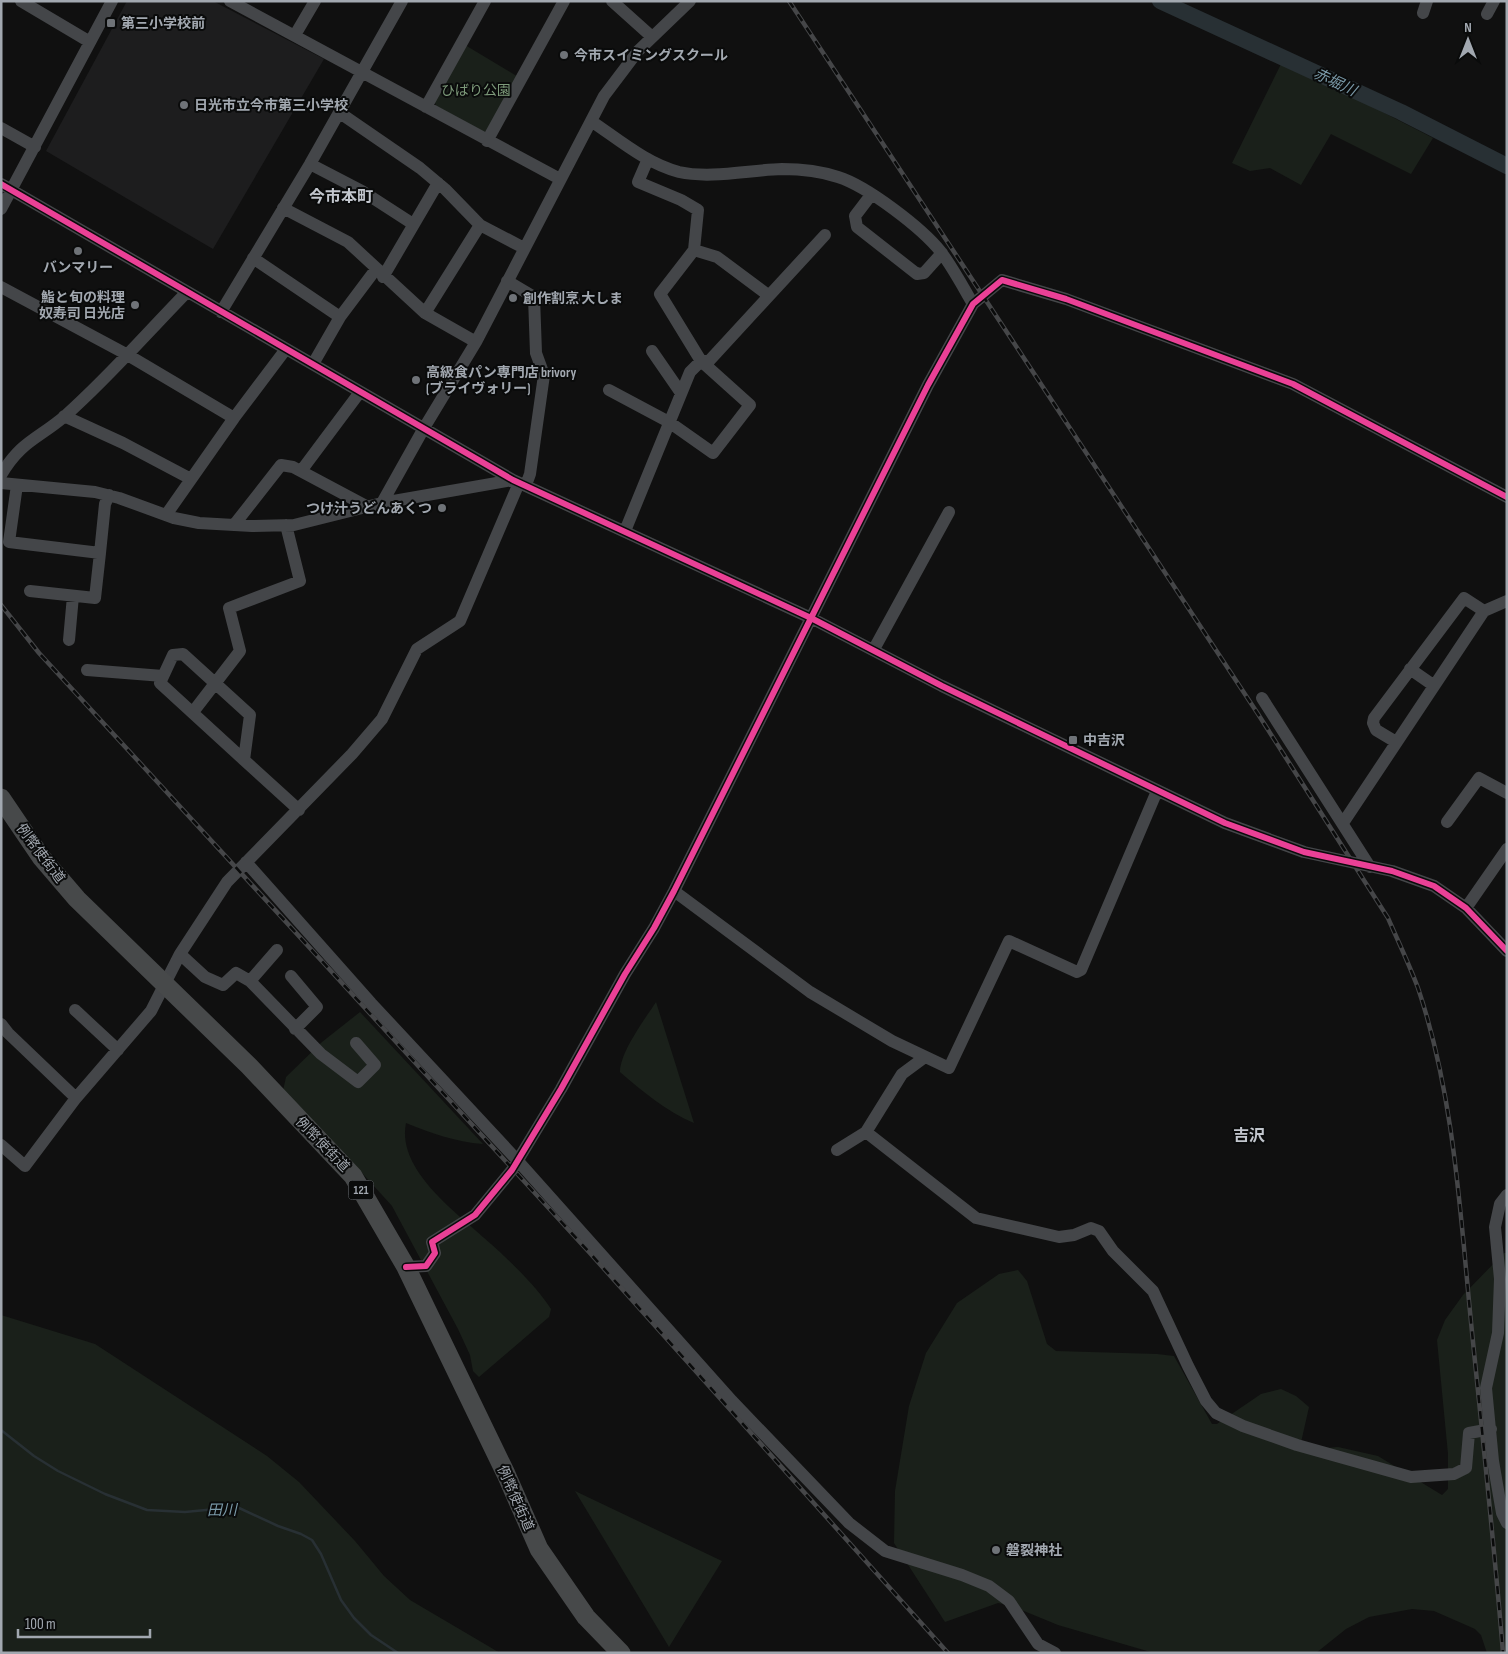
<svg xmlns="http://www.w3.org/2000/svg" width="1508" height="1654" font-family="'Sofia Sans Condensed','Noto Sans JP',sans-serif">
	<rect width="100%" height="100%" fill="#101010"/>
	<path fill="#1d1d1e" d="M127 1H213L324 59 213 249 46 151Z"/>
	<path fill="#1a201a" d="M465 45 520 78 488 130 484 132 436 106 434 99Z
		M1281 64 1334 87 1433 138 1411 174 1331 134 1301 185 1270 168 1250 171 1232 163Z
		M656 1002 694 1123C667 1112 642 1091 620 1072 620 1052 645 1019 656 1002Z
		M360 1012 483 1144C455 1142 431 1133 406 1123 396 1171 460 1215 491 1244 510 1261 537 1287 551 1309L549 1317 479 1377 473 1371 470 1355 458 1329 392 1206 344 1153 303 1120 281 1100 286 1077 322 1042Z
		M1504 1253H1507V1653H1487L1481 1635 1475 1629 1434 1611 1412 1609 1369 1617 1346 1629 1316 1653H1154L1058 1625 1012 1606 998 1603 945 1622 894 1543 895 1491 909 1406 926 1353 957 1303 999 1274 1018 1270 1027 1281 1047 1344 1056 1351 1157 1354 1174 1356 1212 1424H1217L1261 1394 1281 1389 1296 1396 1309 1407 1300 1447 1303 1450 1338 1447 1378 1456 1442 1495 1448 1489V1454L1437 1340 1445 1320 1463 1295Z
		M1 1315 95 1344 267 1456 299 1482 355 1541 384 1576 410 1600 500 1653H1Z
		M575 1491 722 1561 669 1647Z"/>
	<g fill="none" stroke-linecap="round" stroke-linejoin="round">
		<path stroke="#283034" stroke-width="2.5" d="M1 1430 34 1456 58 1471 105 1494 147 1510 185 1512 237 1507 278 1526 301 1534 312 1540 321 1554 341 1600 354 1618 371 1635 398 1653"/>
		<path stroke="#283034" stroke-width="16" d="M1160 1 1401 112 1507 166"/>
		<path stroke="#444649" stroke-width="12" d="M21 1 90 42
			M230 1 560 179
			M612 1 651 36
			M1423 13 1427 1
			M1487 14 1494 1
			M295 35 315 1
			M426 107 485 1
			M340 113 420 168 445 189 480 225 524 248
			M591 121C618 139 647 164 679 172 711 179 749 170 782 169 800 169 820 171 838 177 867 186 922 228 941 252 953 268 963 287 973 304
			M1 128 35 147
			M487 141 564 1
			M310 164 362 191 413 224
			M1 184 513 480 811 618 942 686 1225 823 1304 852 1392 871 1434 886 1466 908 1507 951
			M871 195 855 216 857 227 917 274 924 273 942 253
			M283 208 348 242 425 313 476 342
			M1 209 112 1
			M694 250 717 257 768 295
			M253 258 340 317
			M383 277 438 183
			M507 281 534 297 574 300
			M1 287 126 354 234 418
			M221 312 310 164 402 1
			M425 313 480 225
			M652 351 681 393
			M313 364 340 317 376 269
			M609 390 669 422 713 453 750 405 701 361 660 294 694 250 698 210 681 200 638 182 648 159
			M64 416 123 443 191 479
			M301 471 360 392
			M1 475C21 441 38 439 65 416 108 378 146 334 186 293
			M1 483 95 492 119 498 174 518 199 523 252 526 294 525 382 503 513 480
			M17 485 9 542 100 553 105 504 109 495
			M526 485 530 474 544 375 536 353 534 297
			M382 503 424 428 476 342 604 96 638 51 690 1
			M166 515 234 418 286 349
			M234 525 281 465 293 467 370 508
			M625 531 690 372 701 361H709L825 235
			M30 591 95 598 100 553
			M69 640 73 596
			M874 649 949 512
			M183 654 250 715 244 760 160 683 173 655Z
			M1410 669 1433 685
			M87 670 163 676
			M1262 698 1370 867
			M193 712 240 651 229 608 300 581 286 525
			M1396 742 1376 730 1373 723 1374 718 1464 598 1484 611
			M244 760 299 810
			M1447 822 1479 778 1507 793
			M1343 823 1484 611 1507 601
			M246 862 371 1003 518 1161 732 1401 849 1523 885 1551 962 1575 989 1586 1009 1601 1038 1644 1055 1653
			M674 891 810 992 892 1041 949 1068 1009 941 1077 972 1081 970 1157 791
			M1466 908 1507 849
			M180 954 205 977 223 985 236 973 250 981 321 1054 358 1082 375 1065 356 1043
			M291 976 317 1007 295 1029
			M250 981 277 950
			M75 1010 118 1050
			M1 1024 8 1033 76 1098
			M866 1132 976 1218 1059 1237 1074 1235 1091 1228 1099 1231 1113 1251 1153 1291 1188 1366 1206 1401 1216 1413 1243 1426 1297 1445 1411 1477 1454 1474 1466 1468 1469 1433 1491 1429
			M1 1145 25 1166 76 1098 151 1011 180 954 227 882 352 754 382 719 417 649 460 621 519 483
			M837 1150 866 1132 902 1074 925 1057
			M1507 1195 1500 1204 1495 1227 1500 1279 1498 1333 1486 1388 1493 1461 1502 1513 1507 1523
			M406 1267 426 1266 435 1253 432 1242 475 1215 512 1170 561 1089 625 974 654 928 674 891 928 385 973 304 1002 280 1066 299 1293 384 1507 497"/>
		<path stroke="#47494a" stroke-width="19" d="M1 798 41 857 77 899 249 1066 353 1176 406 1267 506 1474 539 1549 586 1617 621 1653"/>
		<g stroke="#454648" stroke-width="4.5">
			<path id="rail" d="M789 1 1258 714 1388 918C1398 941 1409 964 1418 988 1454 1095 1460 1211 1471 1322 1482 1432 1494 1542 1503 1653
				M1 605 39 653 589 1252 948 1653"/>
		</g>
		<use href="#rail" stroke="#0a0b0b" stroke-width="2.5" stroke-dasharray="8" stroke-linecap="butt"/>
		<g stroke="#0a0b0b" stroke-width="9">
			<path id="cycleway" d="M1 184 513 480 811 618 942 686 1225 823 1304 852 1392 871 1434 886 1466 908 1507 951
				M406 1267 426 1266 435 1253 432 1242 475 1215 512 1170 561 1089 625 974 654 928 674 891 928 385 973 304 1002 280 1066 299 1293 384 1507 497"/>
		</g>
		<use href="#cycleway" stroke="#ea4096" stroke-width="6"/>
	</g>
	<g fill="#6f7378" stroke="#0a0b0b" stroke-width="2">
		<rect x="106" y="18" width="10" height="10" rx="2.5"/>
		<circle cx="564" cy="55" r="5"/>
		<circle cx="184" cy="105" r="5"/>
		<circle cx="78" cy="251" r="5"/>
		<circle cx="513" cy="298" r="5"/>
		<circle cx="135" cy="305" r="5"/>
		<circle cx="416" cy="380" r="5"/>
		<circle cx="442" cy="508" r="5"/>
		<rect x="1068" y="735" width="10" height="10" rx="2.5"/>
		<circle cx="996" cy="1550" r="5"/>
	</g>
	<g text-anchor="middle" stroke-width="4" stroke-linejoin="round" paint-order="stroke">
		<rect fill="#0a0b0b" stroke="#74797e" stroke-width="1" x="348.5" y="1180.5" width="25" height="19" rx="4"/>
		<g font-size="12" font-weight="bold" fill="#a2a8b0">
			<text x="361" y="1194">121</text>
		</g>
		<g font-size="14" font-weight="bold" fill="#a2a8b0" stroke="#0a0b0b" text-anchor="start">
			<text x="121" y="28">第三小学校前</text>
			<text x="574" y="60">今市スイミングスクール</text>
			<text x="194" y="110">日光市立今市第三小学校</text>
			<text x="78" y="272" text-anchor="middle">バンマリー</text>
			<text x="125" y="302" text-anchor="end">鮨と旬の料理<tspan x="125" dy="16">奴寿司 日光店</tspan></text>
			<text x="523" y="303">創作割烹 大しま</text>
			<text x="426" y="377">高級食パン専門店 brivory<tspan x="426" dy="16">(ブライヴォリー)</tspan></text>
			<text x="432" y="513" text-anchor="end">つけ汁うどんあくつ</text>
			<text x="1083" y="745">中吉沢</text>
			<text x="1006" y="1555">磐裂神社</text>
		</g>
		<g font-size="14" fill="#7d9a7a" stroke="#0a0b0b">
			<text x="476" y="95">ひばり公園</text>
		</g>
		<g font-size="14" fill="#a2a8b0" stroke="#0a0b0b">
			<text transform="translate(41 853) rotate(53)" y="5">例幣使街道</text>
			<text transform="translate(323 1144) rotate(46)" y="5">例幣使街道</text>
			<text transform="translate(516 1498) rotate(66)" y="5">例幣使街道</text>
		</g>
		<g font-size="15" font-style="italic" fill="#7b9aa9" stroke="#0a0b0b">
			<text transform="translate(1335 82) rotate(25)" y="5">赤堀川</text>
			<text transform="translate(222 1510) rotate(-1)" y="5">田川</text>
		</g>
		<g font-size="16" font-weight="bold" fill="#c2c6cd" stroke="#0a0b0b">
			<text x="341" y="202">今市本町</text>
			<text x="1249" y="1141">吉沢</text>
		</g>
	</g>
	<rect width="1508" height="1654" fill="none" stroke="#a2a8b0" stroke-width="5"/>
	<g transform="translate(1468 40)" stroke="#0a0b0b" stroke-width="4" paint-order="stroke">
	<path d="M0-4L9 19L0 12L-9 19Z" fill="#a2a8b0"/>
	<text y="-8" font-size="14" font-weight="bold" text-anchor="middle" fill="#a2a8b0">N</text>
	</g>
	<path d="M18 1629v8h132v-8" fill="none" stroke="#a2a8b0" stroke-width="2.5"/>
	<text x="25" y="1629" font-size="15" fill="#a2a8b0" stroke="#0a0b0b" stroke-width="4" paint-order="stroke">100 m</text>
</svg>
